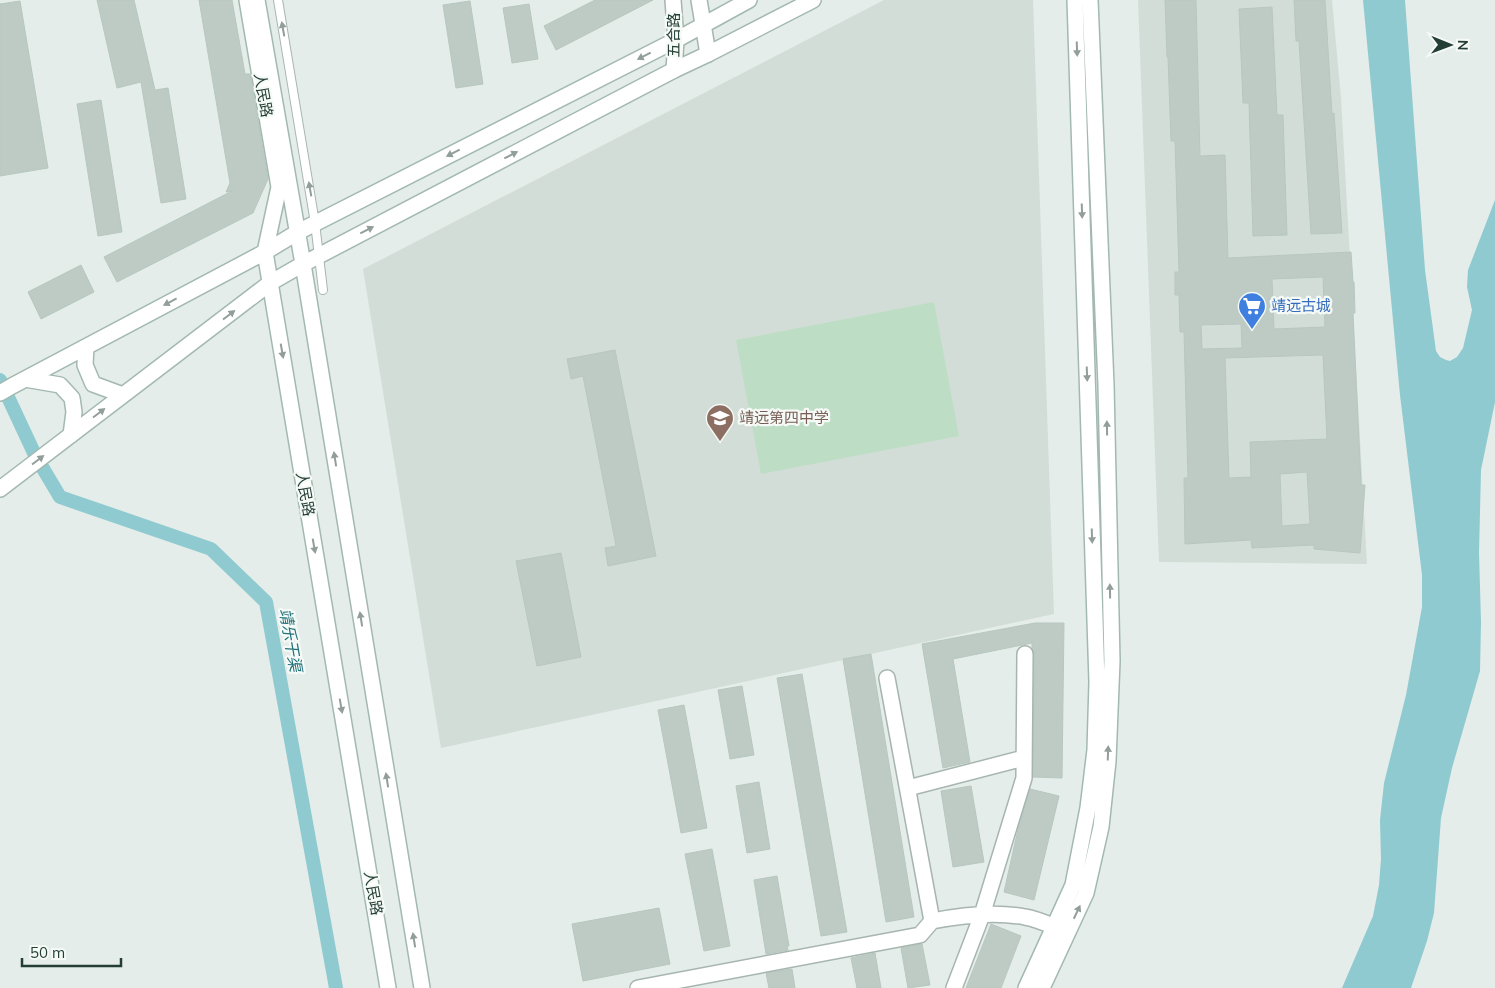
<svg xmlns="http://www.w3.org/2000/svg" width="1495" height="988" font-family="Mulish,'Noto Sans SC',sans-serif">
	<rect width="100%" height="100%" fill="#e4ede9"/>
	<path fill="#d3ddd8" d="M884 0H1033L1054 614 441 748 363 269Z
		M1138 0H1332L1341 98 1367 564 1159 562Z"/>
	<path fill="#beddc5" d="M934 302 959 436 761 474 736 340Z"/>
	<path fill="#8fcad0" d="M1363 0H1405L1425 270 1436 351 1440 357 1446 360 1450 361 1457 357 1463 348 1472 310 1467 287 1468 270 1495 200V402L1481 470 1479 553 1481 622 1480 671 1452 768 1441 818 1434 913 1427 941 1411 988H1342L1373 916 1379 885 1381 859 1380 820 1384 783 1406 695 1422 607V575L1400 395Z"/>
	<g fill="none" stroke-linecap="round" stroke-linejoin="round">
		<path stroke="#8fcad0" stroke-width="14" d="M0 380 35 455 60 497 211 549 266 602 336 988"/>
	</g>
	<path fill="#bdcbc4" stroke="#b7c7bf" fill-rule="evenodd" d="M97 0H134L155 90 168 88 186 199 161 203 141 82 117 88Z
		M199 0H232L245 74H250L268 179 253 213 117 282 104 257 232 191 226 192 230 183Z
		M595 0H653L556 50 544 26Z
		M1165 0H1196L1200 156 1225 155 1228 258 1351 252 1353 282H1354L1355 313H1353L1361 485H1365L1360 553 1314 549V545L1252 548 1251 540 1185 544 1184 478H1188L1184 332H1180L1179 295H1175V272H1179L1175 141H1171L1168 57H1167ZM1323 277 1325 327 1274 329 1272 279ZM1241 324 1242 348 1202 349 1201 325ZM1323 355 1327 439 1250 442 1251 477 1229 478 1225 358ZM1307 472 1310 524 1282 526 1280 474Z
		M1294 0H1325L1332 114 1334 113 1342 233 1311 234 1299 41H1296Z
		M20 1 48 168 0 176V4Z
		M470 1 483 84 456 88 443 5Z
		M529 4 538 59 512 63 503 8Z
		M1272 7 1277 115H1283L1287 235 1253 236 1249 103H1243L1239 9Z
		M101 100 122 232 98 236 77 104Z
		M81 265 94 292 41 319 28 292Z
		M615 350 656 556 608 566 605 548 616 546 583 376 571 379 567 359Z
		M561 553 581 657 537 666 516 561Z
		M1035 623H1064L1062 778 1033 777 1034 654 1032 648V643L953 659 970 762 943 768 922 644Z
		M871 654 914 917 886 922 843 659Z
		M802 674 847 932 821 936 777 678Z
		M742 686 754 755 730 759 718 690Z
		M684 705 707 828 681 833 658 710Z
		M759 782 770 849 747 853 736 786Z
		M971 786 984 862 953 867 941 791Z
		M1030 789 1059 796 1034 900 1004 892 1019 825Z
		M712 849 730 946 704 951 685 854Z
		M777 876 789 946H787L788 950 766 954 754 880Z
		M659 908 670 964 583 981 572 924Z
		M991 924 1021 936 1001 988H966Z
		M922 944 930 985 908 988 901 948Z
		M875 953 881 988H857L851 958Z
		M792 969 795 988H769L766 973Z"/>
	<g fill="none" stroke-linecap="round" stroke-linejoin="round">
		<g stroke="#a7b5b0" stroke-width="10">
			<path id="service" d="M278 0 315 223 323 290"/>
		</g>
		<g stroke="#a7b5b0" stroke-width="18">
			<path id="minor" d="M908 788 1024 758
				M932 921C962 915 995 911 1025 917 1038 919 1052 926 1065 931
				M638 988 920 935 932 921 887 678
				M954 988 982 915 1024 778 1025 654"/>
		</g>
		<g stroke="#a7b5b0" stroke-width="18">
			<path id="tertiary" d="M673 0 676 40 674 70
				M699 0 708 54"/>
		</g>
		<g stroke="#a3b9b0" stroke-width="18">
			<path id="secondary" d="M247 0 279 187 265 252 388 988
				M257 0 303 264 422 988
				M86 347 85 365 93 384 123 395
				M25 379 60 385 72 398 74 412 71 435
				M0 393 12 386 265 252 298 232 676 40 749 0
				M0 489 270 283 303 264 674 70 708 54 813 0
				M1026 988 1073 885 1088 808 1095 750 1097 682 1075 0
				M1042 988 1086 893 1101 827 1108 761 1112 661 1106 385 1090 0"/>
		</g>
		<use href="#service" stroke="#fff" stroke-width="8"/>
		<use href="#minor" stroke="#fff" stroke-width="15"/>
		<use href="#tertiary" stroke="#fff" stroke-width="15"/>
		<use href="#secondary" stroke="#fff" stroke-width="15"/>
	</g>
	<defs><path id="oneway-solid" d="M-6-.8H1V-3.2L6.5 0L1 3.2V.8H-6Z" transform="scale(1.25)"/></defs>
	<g fill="#929e9a">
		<use href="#oneway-solid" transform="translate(283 29) rotate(-100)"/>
		<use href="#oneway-solid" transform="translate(1077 49) rotate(88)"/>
		<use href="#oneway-solid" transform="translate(644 56) rotate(153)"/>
		<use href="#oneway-solid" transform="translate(453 153) rotate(153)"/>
		<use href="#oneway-solid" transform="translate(511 155) rotate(-27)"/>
		<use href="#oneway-solid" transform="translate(310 189) rotate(-100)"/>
		<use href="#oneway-solid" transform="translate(1082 211) rotate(88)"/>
		<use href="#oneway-solid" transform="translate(367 230) rotate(-27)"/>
		<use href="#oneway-solid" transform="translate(170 302) rotate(152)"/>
		<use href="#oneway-solid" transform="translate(229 315) rotate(-37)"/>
		<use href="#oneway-solid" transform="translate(282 351) rotate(80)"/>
		<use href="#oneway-solid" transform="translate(1087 374) rotate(88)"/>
		<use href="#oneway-solid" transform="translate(99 413) rotate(-37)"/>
		<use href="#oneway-solid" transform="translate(1107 428) rotate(-91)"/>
		<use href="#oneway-solid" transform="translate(335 459) rotate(-99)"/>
		<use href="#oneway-solid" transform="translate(38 460) rotate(-37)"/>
		<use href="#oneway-solid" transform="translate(1092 536) rotate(88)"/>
		<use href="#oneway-solid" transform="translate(314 546) rotate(80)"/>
		<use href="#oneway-solid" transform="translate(1110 591) rotate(-91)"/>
		<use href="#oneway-solid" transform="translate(361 619) rotate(-99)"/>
		<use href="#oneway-solid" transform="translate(341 706) rotate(80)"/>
		<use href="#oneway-solid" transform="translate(1108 753) rotate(-88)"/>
		<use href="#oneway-solid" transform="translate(387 780) rotate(-99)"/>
		<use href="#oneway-solid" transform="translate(1077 912) rotate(-65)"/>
		<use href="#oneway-solid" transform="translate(414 940) rotate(-99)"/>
	</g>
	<defs>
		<g id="supermarket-pin" transform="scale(1.4375)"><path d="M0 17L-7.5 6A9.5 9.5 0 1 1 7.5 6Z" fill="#3f7fe0" stroke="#f5faf7"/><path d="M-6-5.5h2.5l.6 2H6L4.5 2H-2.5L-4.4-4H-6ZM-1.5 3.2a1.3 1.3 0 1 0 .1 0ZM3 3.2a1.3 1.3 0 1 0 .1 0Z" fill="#fff"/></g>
		<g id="school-pin" transform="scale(1.4375)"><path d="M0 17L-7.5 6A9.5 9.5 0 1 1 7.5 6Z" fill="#8d6e63" stroke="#f5faf7"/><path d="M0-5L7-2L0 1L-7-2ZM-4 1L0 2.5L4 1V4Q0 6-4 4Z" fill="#fff"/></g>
	</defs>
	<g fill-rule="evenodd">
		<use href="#supermarket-pin" x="1252" y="306"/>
		<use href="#school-pin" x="720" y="418"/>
	</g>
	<g text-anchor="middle" stroke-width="4.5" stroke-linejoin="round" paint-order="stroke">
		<g font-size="15" fill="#243e36" stroke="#f5faf7">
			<text transform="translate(674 35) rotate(-90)" y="5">五合路</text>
			<text transform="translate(263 95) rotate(80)" y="5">人民路</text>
			<text transform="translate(305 494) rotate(80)" y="5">人民路</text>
			<text transform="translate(373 893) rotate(80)" y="5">人民路</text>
		</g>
		<g font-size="15" fill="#366cbe" stroke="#f5faf7" text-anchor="start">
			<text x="1271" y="311">靖远古城</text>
		</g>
		<g font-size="15" fill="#785e54" stroke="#f5faf7" text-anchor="start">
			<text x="739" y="423">靖远第四中学</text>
		</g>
		<g font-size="16" font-style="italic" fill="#207079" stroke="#f5faf7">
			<text transform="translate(291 640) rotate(80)" y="6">靖乐干渠</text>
		</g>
	</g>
	<g transform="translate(1450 45) rotate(91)" stroke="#f5faf7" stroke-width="4" paint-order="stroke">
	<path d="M0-4L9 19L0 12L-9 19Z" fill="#243e36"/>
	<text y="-8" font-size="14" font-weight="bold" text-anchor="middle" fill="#243e36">N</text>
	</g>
	<path d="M22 958v8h99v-8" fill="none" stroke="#243e36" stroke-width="2.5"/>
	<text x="30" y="958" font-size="15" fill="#243e36" stroke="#f5faf7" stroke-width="4" paint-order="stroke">50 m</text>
</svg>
